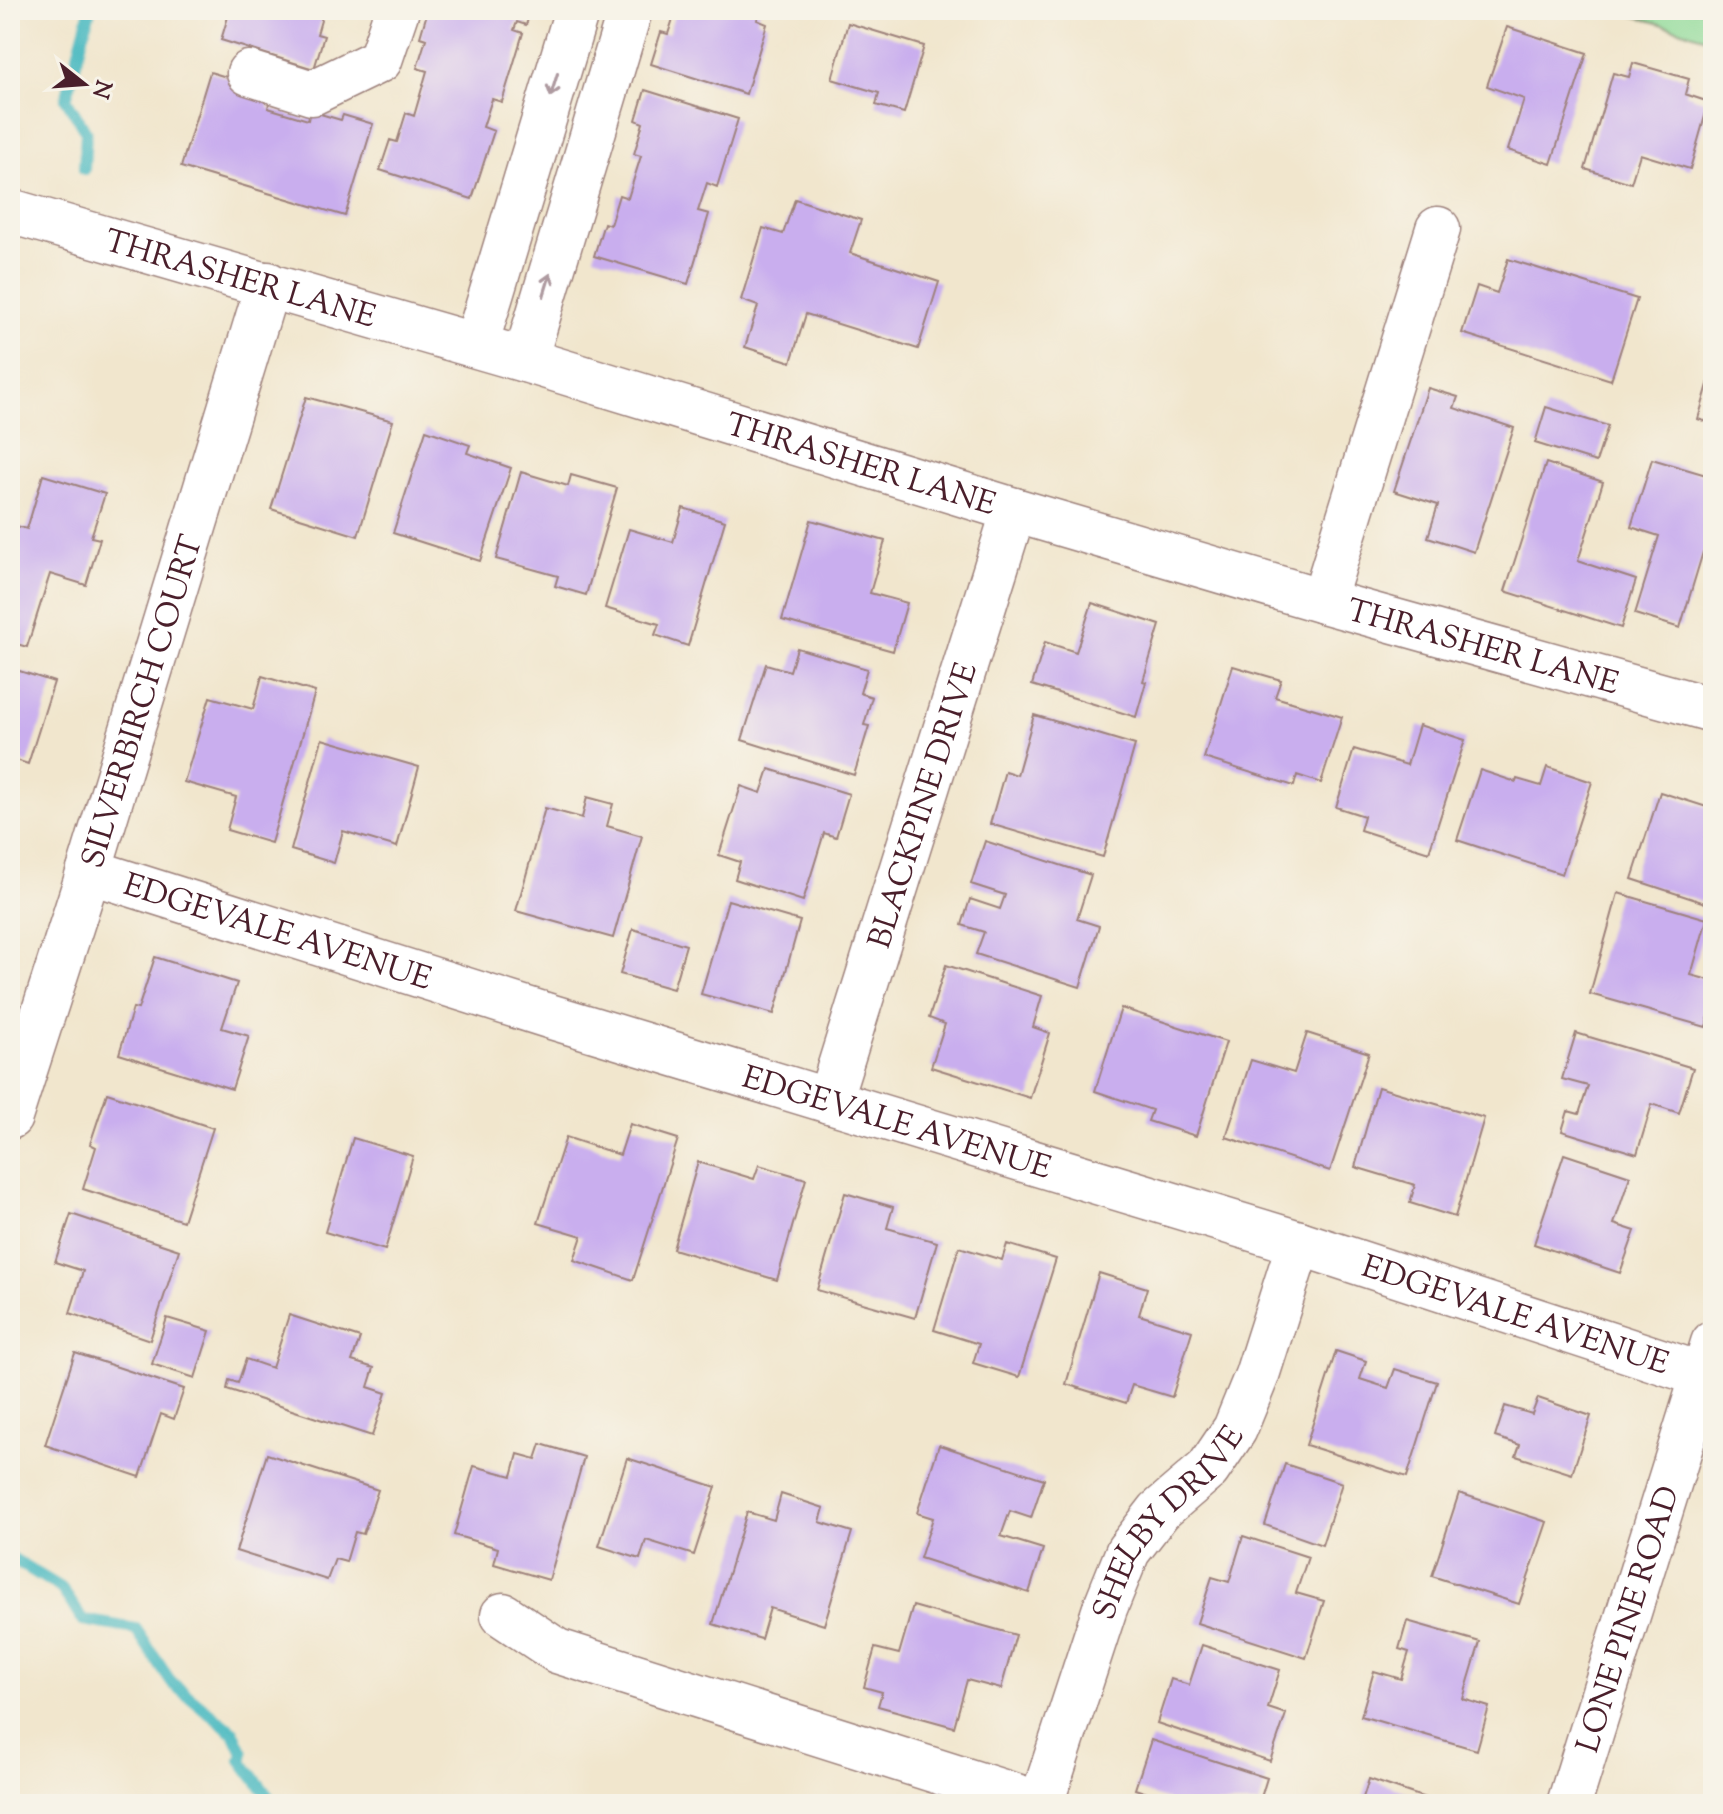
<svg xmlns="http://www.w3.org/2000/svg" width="1723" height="1814" font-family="'Sorts Mill Goudy',serif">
	<rect width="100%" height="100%" fill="#f7f3e8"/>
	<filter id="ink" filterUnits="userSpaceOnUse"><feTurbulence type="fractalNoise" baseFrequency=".0125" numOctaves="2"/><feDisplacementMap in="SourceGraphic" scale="16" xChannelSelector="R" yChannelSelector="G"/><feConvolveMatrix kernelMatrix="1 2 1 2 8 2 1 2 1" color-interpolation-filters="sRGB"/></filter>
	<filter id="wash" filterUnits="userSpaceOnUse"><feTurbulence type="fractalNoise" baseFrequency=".006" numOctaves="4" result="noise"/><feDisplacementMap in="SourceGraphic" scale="32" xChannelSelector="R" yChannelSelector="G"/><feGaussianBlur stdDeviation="1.8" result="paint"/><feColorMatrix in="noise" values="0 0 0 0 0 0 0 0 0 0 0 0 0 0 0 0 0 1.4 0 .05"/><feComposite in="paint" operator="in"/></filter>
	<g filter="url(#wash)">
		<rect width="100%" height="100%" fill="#f1e6cd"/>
		<path fill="#8dda97" stroke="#6c7c61" stroke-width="2" d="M1615 10H1713V40Z"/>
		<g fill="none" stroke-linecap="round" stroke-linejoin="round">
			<path stroke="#4bbac1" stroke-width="12" d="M84 169 86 132 66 99 90 10
				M10 1557 61 1588 83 1620 136 1629 171 1682 234 1733 243 1753 241 1760 274 1804"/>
		</g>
		<g id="blocks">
			<path fill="#c9aeee" d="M230 10H324L317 34 324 36 314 69 221 40Z
				M428 10H531L526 25 517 22 514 30 523 33 502 102 492 99 483 127 494 131 472 199 380 170 390 140 397 142 406 113 414 116 427 71 417 68 426 39 420 37Z
				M676 10H760L757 20 767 24 746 94 651 64 661 32 668 34Z
				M848 23 924 46 904 113 876 105 879 93 832 79Z
				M1507 27 1587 53 1551 164 1508 150 1524 99 1487 86Z
				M1633 63 1689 79 1685 94 1709 102 1690 169 1640 154 1631 183 1585 169 1613 73 1629 77Z
				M210 72 243 82 270 98 268 108 308 120 310 111 341 120 343 115 373 124 345 216 181 167Z
				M645 90 738 119 717 187 707 183 698 211 709 214 688 284 594 256 604 223 610 225 619 195 628 198 641 156 634 154 643 123 636 120Z
				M795 199 861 220 850 253 939 282 918 349 806 314 791 362 745 347 758 306 741 300 763 228 783 234Z
				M1508 259 1637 299 1611 380 1462 333 1477 286 1497 293Z
				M1712 371H1713V424L1698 419Z
				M1428 388 1458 397 1454 408 1514 428 1474 552 1428 537 1438 505 1394 491Z
				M306 397 393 421 358 536 271 509Z
				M1546 407 1608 426 1596 462 1535 443Z
				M426 430 470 445 467 453 511 468 480 561 393 533Z
				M1652 459 1713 477V556L1703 552 1680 628 1635 614 1659 536 1631 527Z
				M1546 463 1603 482 1578 561 1636 580 1621 628 1505 591Z
				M521 472 568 486 571 475 617 488 586 595 555 586 558 576 496 559Z
				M43 475 105 494 91 537 100 539 86 585 50 574 27 647 10 642V524L27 529Z
				M683 508 725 521 688 646 655 635 659 624 605 608 629 529 673 542Z
				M811 520 885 541 870 593 907 603 893 651 782 620Z
				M1092 603 1160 625 1143 681 1146 682 1136 717 1032 685 1045 642 1076 652Z
				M797 648 867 669 860 693 872 697 864 725 869 726 854 775 742 740 766 664 790 671Z
				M1233 666 1281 680 1275 697 1342 717 1321 783 1297 775 1294 786 1204 758Z
				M10 668 54 682 28 764 10 758Z
				M262 676 315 692 271 843 227 830 236 797 184 782 210 697 253 709Z
				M1034 715 1135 745 1103 857 990 824 1005 771 1017 775Z
				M1419 725 1465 740 1429 852 1360 830 1364 816 1336 807 1354 749 1407 765Z
				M322 739 419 767 397 847 343 831 334 863 291 850Z
				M1547 767 1592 782 1562 874 1457 840 1480 770 1516 782 1517 779 1541 786Z
				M769 769 849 794 836 837 824 833 803 901 735 879 740 862 719 855 741 786 761 793Z
				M1660 792 1713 809V898L1711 905 1632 879Z
				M587 797 613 804 607 826 642 836 613 938 516 911 545 808 582 818Z
				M985 841 1091 875 1077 919 1099 926 1080 987 976 954 984 932 962 925 970 899 1000 909 1005 895 971 884Z
				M1618 893 1707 919 1691 975 1713 981V1001L1706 1027 1590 994Z
				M728 900 800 921 774 1014 701 994Z
				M633 929 686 945 673 989 620 974Z
				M155 957 237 983 222 1028 249 1036 232 1089 119 1054 133 1008 138 1009Z
				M946 965 1042 996 1033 1027 1050 1033 1030 1098 931 1067 945 1024 929 1018Z
				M1121 1008 1226 1042 1196 1136 1148 1121 1152 1110 1095 1091Z
				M1307 1033 1369 1053 1330 1171 1226 1137 1251 1060 1294 1073Z
				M1576 1033 1693 1068 1679 1113 1652 1104 1637 1154 1562 1131 1568 1111 1579 1114 1588 1086 1562 1079Z
				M1378 1087 1484 1118 1455 1217 1410 1203 1415 1185 1355 1167Z
				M107 1093 213 1128 183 1221 83 1189 96 1147 90 1144Z
				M630 1124 678 1139 633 1280 574 1260 582 1236 538 1223 566 1137 620 1155Z
				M353 1138 413 1156 385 1250 325 1232Z
				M1564 1154 1630 1176 1614 1224 1635 1231 1620 1273 1534 1244Z
				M698 1162 754 1179 759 1165 806 1179 777 1280 673 1249Z
				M845 1193 893 1207 887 1228 937 1242 915 1318 817 1290Z
				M71 1214 179 1250 150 1340 70 1313 83 1271 55 1262Z
				M1007 1244 1056 1259 1019 1377 973 1363 979 1344 934 1330 959 1247 1002 1260Z
				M1099 1273 1147 1288 1139 1315 1192 1331 1172 1397 1132 1385 1126 1403 1066 1384Z
				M289 1315 360 1338 352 1361 374 1368 368 1387 386 1393 372 1436 227 1389 229 1380 238 1383 246 1359 272 1368Z
				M167 1318 210 1331 195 1378 152 1364Z
				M1336 1351 1366 1361 1360 1379 1388 1388 1395 1369 1437 1382 1407 1477 1306 1445Z
				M75 1353 184 1389 174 1419 161 1414 140 1477 45 1445Z
				M1538 1398 1591 1416 1572 1474 1516 1456 1520 1445 1495 1437 1505 1406 1532 1414Z
				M541 1444 584 1457 549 1580 494 1564 498 1548 454 1535 474 1466 512 1476 518 1454 536 1459Z
				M939 1445 1044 1479 1031 1518 1010 1511 1001 1536 1043 1549 1029 1593 920 1558 933 1518 917 1513Z
				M267 1454 378 1490 363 1534 355 1532 346 1562 335 1559 327 1580 236 1551Z
				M627 1458 716 1487 694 1555 646 1540 640 1559 599 1546Z
				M1285 1464 1342 1483 1322 1545 1265 1525Z
				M1459 1493 1547 1522 1519 1604 1432 1576Z
				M781 1494 824 1508 820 1522 852 1532 824 1625 770 1608 761 1639 713 1624 747 1512 774 1520Z
				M1243 1536 1308 1557 1296 1593 1324 1601 1306 1658 1197 1623 1212 1577 1229 1582Z
				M913 1606 1016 1635 1001 1689 967 1680 954 1727 878 1706 882 1692 864 1687 875 1648 899 1654Z
				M1407 1621 1480 1642 1463 1699 1489 1707 1477 1750 1361 1716 1374 1671 1401 1679 1409 1652 1399 1649Z
				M1202 1645 1280 1670 1268 1708 1286 1714 1270 1761 1157 1723 1171 1679 1189 1685Z
				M1151 1740 1267 1778 1259 1804H1167L1168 1800 1135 1789Z
				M1369 1779 1434 1801 1433 1804H1361Z"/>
		</g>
	</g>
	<g filter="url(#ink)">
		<use href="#blocks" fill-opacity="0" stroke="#9e827c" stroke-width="2"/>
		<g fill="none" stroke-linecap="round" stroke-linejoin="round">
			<g stroke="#9e827c" stroke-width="47">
				<g id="minor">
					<path d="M249 73 312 93 380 60 397 10"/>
					<path id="s1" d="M10 211 525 360 1014 510 1323 601 1713 710"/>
					<path d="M476 345 577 10"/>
					<path d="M525 360 630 10"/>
					<path d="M1323 601 1438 229"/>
					<path id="s2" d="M89 871 552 1017 1299 1243 1703 1375"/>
					<path id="s3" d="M829 1101 1014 510"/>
					<path id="s4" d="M10 1117 89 871 268 284"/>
					<path id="s5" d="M503 1615 557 1651 1041 1804 1105 1608 1128 1551 1159 1511 1208 1469 1235 1429 1257 1375 1299 1243"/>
					<path id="s6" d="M1569 1804 1713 1343"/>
				</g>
			</g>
			<use href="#minor" stroke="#fff" stroke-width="44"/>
		</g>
		<defs><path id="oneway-shaft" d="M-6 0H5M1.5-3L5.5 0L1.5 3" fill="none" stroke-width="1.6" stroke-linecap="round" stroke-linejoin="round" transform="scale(2)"/></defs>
		<g stroke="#ae9aa0">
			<use href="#oneway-shaft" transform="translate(554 85) rotate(107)"/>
			<use href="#oneway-shaft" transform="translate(547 285) rotate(-73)"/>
		</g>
	</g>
	<g text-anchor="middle" stroke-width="8" stroke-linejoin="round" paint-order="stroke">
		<g font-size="32" fill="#4a1f2b" stroke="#f7f3e8">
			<text dy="11" stroke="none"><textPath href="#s1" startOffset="240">THRASHER LANE</textPath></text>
			<text dy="11" stroke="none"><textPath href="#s1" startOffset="888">THRASHER LANE</textPath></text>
			<text dy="11" stroke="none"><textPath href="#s1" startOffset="1536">THRASHER LANE</textPath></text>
			<text dy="11" stroke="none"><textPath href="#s4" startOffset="436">SILVERBIRCH COURT</textPath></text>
			<text dy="11" stroke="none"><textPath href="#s3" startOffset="310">BLACKPINE DRIVE</textPath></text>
			<text dy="11" stroke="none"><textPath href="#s2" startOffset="198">EDGEVALE AVENUE</textPath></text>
			<text dy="11" stroke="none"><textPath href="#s2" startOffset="846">EDGEVALE AVENUE</textPath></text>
			<text dy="11" stroke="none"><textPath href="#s2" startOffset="1494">EDGEVALE AVENUE</textPath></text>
			<text dy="11" stroke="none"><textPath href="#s5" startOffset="886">SHELBY DRIVE</textPath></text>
			<text dy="11" stroke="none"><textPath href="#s6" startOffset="194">LONE PINE ROAD</textPath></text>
		</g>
	</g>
	<rect width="1723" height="1814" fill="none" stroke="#f7f3e8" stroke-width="40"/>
	<g transform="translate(84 84) rotate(107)" stroke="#f7f3e8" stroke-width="6" paint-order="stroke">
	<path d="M0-6L14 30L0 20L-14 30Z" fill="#4a1f2b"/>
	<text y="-12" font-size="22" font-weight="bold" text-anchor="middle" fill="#4a1f2b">N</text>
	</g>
</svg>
